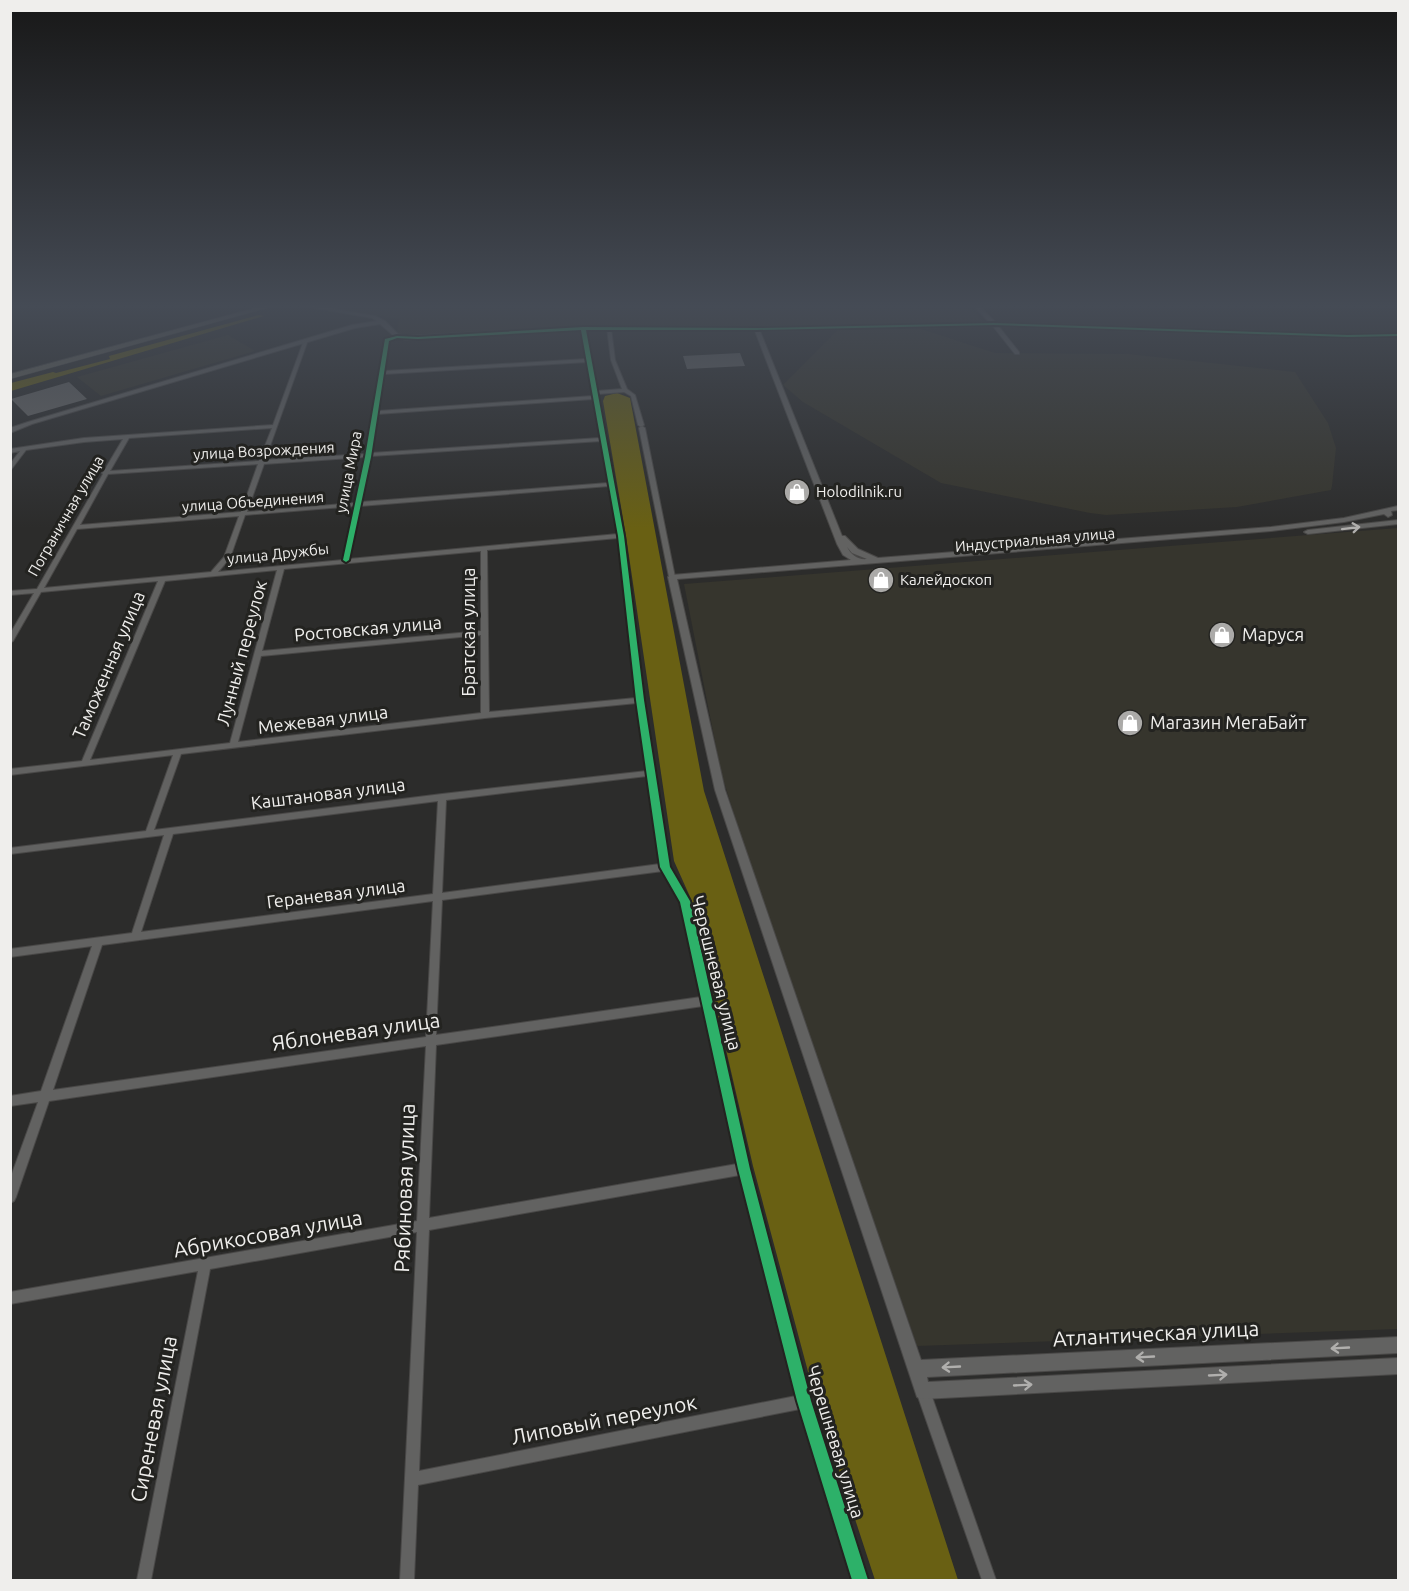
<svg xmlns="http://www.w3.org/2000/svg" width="1409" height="1591" font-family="Ubuntu,sans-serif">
	<rect width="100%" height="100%" fill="#2c2c2b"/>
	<path fill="#36352d" d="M320 305H968L982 321 748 327 598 325 406 337 397 332 399 319 316 306Z
		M915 327 995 353 1128 354 1295 372 1328 423 1336 448 1332 486 1331 490 1237 507 1106 515 1090 513 941 483 803 402 783 385 839 329Z
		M228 335 255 351 101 396 77 377Z
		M1398 528V1329L917 1346 745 850 721 772 684 584Z"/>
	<path fill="#696013" d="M259 315 264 316 11 391V383L53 372 56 373 110 359 109 356Z
		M617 393 630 398 704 791 958 1580H875L814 1394 753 1166 691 899 674 861 626 536 603 401 605 396Z"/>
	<path fill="#666665" d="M740 353 745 366 687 369 683 356Z
		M69 382 87 399 28 416 11 399Z"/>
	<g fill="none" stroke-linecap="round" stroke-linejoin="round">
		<g stroke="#494847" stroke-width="2">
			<path id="minor" d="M992 323H996L1019 352V354H1015L992 325Z
				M583 327 585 328 591 359 592 360 591 361 597 391 622 389 611 360 607 328 609 327 611 328 615 360 627 389 635 395 644 425 641 427 638 425 631 396 624 392 598 394 624 536 644 700 669 867 690 901 750 1169 811 1401 867 1580H853L800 1409 418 1485 414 1580H400L417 1232 210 1269 151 1580H137L198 1271 10 1304V1292L417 1221 426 1046 49 1101 16 1197 14 1201 10 1203V1179L38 1102 10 1106V1096L41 1091 92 946 10 957V949L132 933 164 835 10 854V848L146 831 173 755 10 775V769L82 761 158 581 41 592 13 641 10 643V634L34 593 10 595V591L37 589 103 474 102 473 104 471 123 439 84 442 26 450 10 471V464L20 451 10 453V449L84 438 273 425 304 340 306 339 308 340 265 460 366 454 385 339 397 336 399 337 389 341 384 371 586 359 581 328ZM587 362 593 396 378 411 384 374ZM593 399 600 438 371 453 377 414ZM272 428 259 461 110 471 129 438ZM601 441 608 483 361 502 371 456ZM365 457 355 503 247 512 264 464ZM258 464 241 512 80 525 108 474ZM609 486 618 534 349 559 360 506ZM355 506 343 560 218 572 230 558 245 515ZM239 516 224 557 211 572 44 588 77 529ZM618 538 636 698 489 712 487 550ZM481 551V631L262 651 284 569ZM277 570 230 743 90 760 165 581ZM481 635V713L238 742 261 656ZM637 703 647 771 442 794 154 830 181 754 485 718ZM647 776 660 864 442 893 446 800ZM438 801 433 894 141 932 173 834ZM663 871 681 902 701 997 436 1035 442 900ZM433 901 426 1037 53 1090 102 945ZM703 1006 737 1164 429 1218 436 1045ZM740 1175 796 1396 419 1471 429 1230Z
				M642 426 645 428 675 577 672 579 669 577 639 428Z
				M923 1384 928 1386 930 1391 996 1580H982L916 1391 918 1386Z"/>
		</g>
		<g stroke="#494847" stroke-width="2">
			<path id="tertiary" d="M298 305H312L375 316 385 321 398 334 406 336 596 326 757 327 989 322 973 305H978L995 322 1348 334 1398 333V337L1348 338 994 326 760 331 842 536H845L858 549 878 558 1271 527 1344 518 1398 506V510L1391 511 1392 515 1388 517 1384 514 1344 522 1271 531 677 579 725 790 921 1360 1398 1337V1353L927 1377 928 1382 1398 1358V1374L923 1399 917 1397 715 790 668 577 672 575 851 560 843 555 837 544 755 331 596 330 406 340 394 336 380 324 355 328 32 424 10 433V428L28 422 352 325 377 321 372 318ZM847 547 852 553 867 559C858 560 851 555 847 547Z
				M1398 520V524L1308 534 1304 532 1308 530Z"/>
		</g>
		<g stroke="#494847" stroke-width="1">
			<path id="primary" d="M266 305H278L10 379V374Z"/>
		</g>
		<use href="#minor" fill="#626261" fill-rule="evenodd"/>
		<use href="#tertiary" fill="#626261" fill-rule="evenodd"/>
		<use href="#primary" fill="#68675d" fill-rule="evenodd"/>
		<g stroke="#232320" stroke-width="4">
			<path id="cycleway" d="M994 323 1348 335 1398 334V336L1348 337 994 325 757 330H586L624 536 644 700 670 867 690 901 750 1169 811 1401 868 1580H852L797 1401 738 1169 680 902 660 867 636 700 618 536 581 330 418 339 397 338 389 341 371 457 349 560 346 562 343 560 365 457 385 339 397 336 418 337 583 327 757 328Z"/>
		</g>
		<use href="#cycleway" fill="#2db169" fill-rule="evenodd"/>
	</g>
	<defs><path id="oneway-shaft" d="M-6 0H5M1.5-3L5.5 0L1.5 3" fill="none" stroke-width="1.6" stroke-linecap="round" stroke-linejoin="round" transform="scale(1.5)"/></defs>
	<g stroke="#b0afad">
		<use href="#oneway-shaft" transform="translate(1351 528) rotate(-7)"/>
		<use href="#oneway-shaft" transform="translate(1340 1348) rotate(177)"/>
		<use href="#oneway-shaft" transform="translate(1145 1357) rotate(177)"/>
		<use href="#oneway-shaft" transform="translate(951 1367) rotate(177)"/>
		<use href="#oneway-shaft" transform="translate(1218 1375) rotate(-3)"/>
		<use href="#oneway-shaft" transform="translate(1023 1385) rotate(-3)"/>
	</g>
	<linearGradient id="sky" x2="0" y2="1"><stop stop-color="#181818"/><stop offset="0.58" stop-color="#454b55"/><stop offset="1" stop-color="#454b55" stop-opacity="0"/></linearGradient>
	<rect width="1409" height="528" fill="url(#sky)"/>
	<defs>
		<g id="shop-disc" transform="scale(1.35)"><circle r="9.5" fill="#abaaa8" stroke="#232320"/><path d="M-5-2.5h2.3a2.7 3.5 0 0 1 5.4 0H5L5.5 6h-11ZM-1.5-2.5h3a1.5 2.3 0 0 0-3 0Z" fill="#fff"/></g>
	</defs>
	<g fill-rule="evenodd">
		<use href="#shop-disc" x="797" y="492"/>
		<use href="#shop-disc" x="881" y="580"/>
		<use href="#shop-disc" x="1222" y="635"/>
		<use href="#shop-disc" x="1130" y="723"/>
	</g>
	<g text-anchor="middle" stroke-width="6" stroke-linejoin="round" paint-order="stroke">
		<g font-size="15" fill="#efeeec" stroke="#232320">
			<text transform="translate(264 451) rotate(-3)" y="5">улица Возрождения</text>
			<text transform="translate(349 472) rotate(-79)" y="5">улица Мира</text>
			<text transform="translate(253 502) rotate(-4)" y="5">улица Объединения</text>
			<text transform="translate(66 516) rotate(-60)" y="5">Пограничная улица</text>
			<text transform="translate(1035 540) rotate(-5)" y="5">Индустриальная улица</text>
			<text transform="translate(278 554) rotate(-6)" y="5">улица Дружбы</text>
		</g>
		<g font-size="15" fill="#efeeec" stroke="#232320" text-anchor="start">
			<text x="816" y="497">Holodilnik.ru</text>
			<text x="900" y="585">Калейдоскоп</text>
		</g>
		<g font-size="18" fill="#efeeec" stroke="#232320">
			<text transform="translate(368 629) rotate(-5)" y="6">Ростовская улица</text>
			<text transform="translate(469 632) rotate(-90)" y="6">Братская улица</text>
			<text transform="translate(242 653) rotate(-75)" y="6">Лунный переулок</text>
			<text transform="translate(109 665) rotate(-67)" y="6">Таможенная улица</text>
			<text transform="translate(323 720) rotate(-7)" y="6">Межевая улица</text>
			<text transform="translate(328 794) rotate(-7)" y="6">Каштановая улица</text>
			<text transform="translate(336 894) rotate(-7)" y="6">Гераневая улица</text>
			<text transform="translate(716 973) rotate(76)" y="6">Черешневая улица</text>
			<text transform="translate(835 1442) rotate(73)" y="6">Черешневая улица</text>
		</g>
		<g font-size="18" fill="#efeeec" stroke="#232320" text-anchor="start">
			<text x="1242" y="641">Маруся</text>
			<text x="1150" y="729">Магазин МегаБайт</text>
		</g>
		<g font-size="21" fill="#efeeec" stroke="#232320">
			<text transform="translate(356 1032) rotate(-8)" y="7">Яблоневая улица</text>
			<text transform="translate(405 1188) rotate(-88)" y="7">Рябиновая улица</text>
			<text transform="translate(268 1234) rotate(-10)" y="7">Абрикосовая улица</text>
			<text transform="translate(1156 1334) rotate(-3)" y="7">Атлантическая улица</text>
			<text transform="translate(154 1419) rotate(-79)" y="7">Сиреневая улица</text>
			<text transform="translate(604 1420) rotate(-11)" y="7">Липовый переулок</text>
		</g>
	</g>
	<rect width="1409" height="1591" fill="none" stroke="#efeeec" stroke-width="24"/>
</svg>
